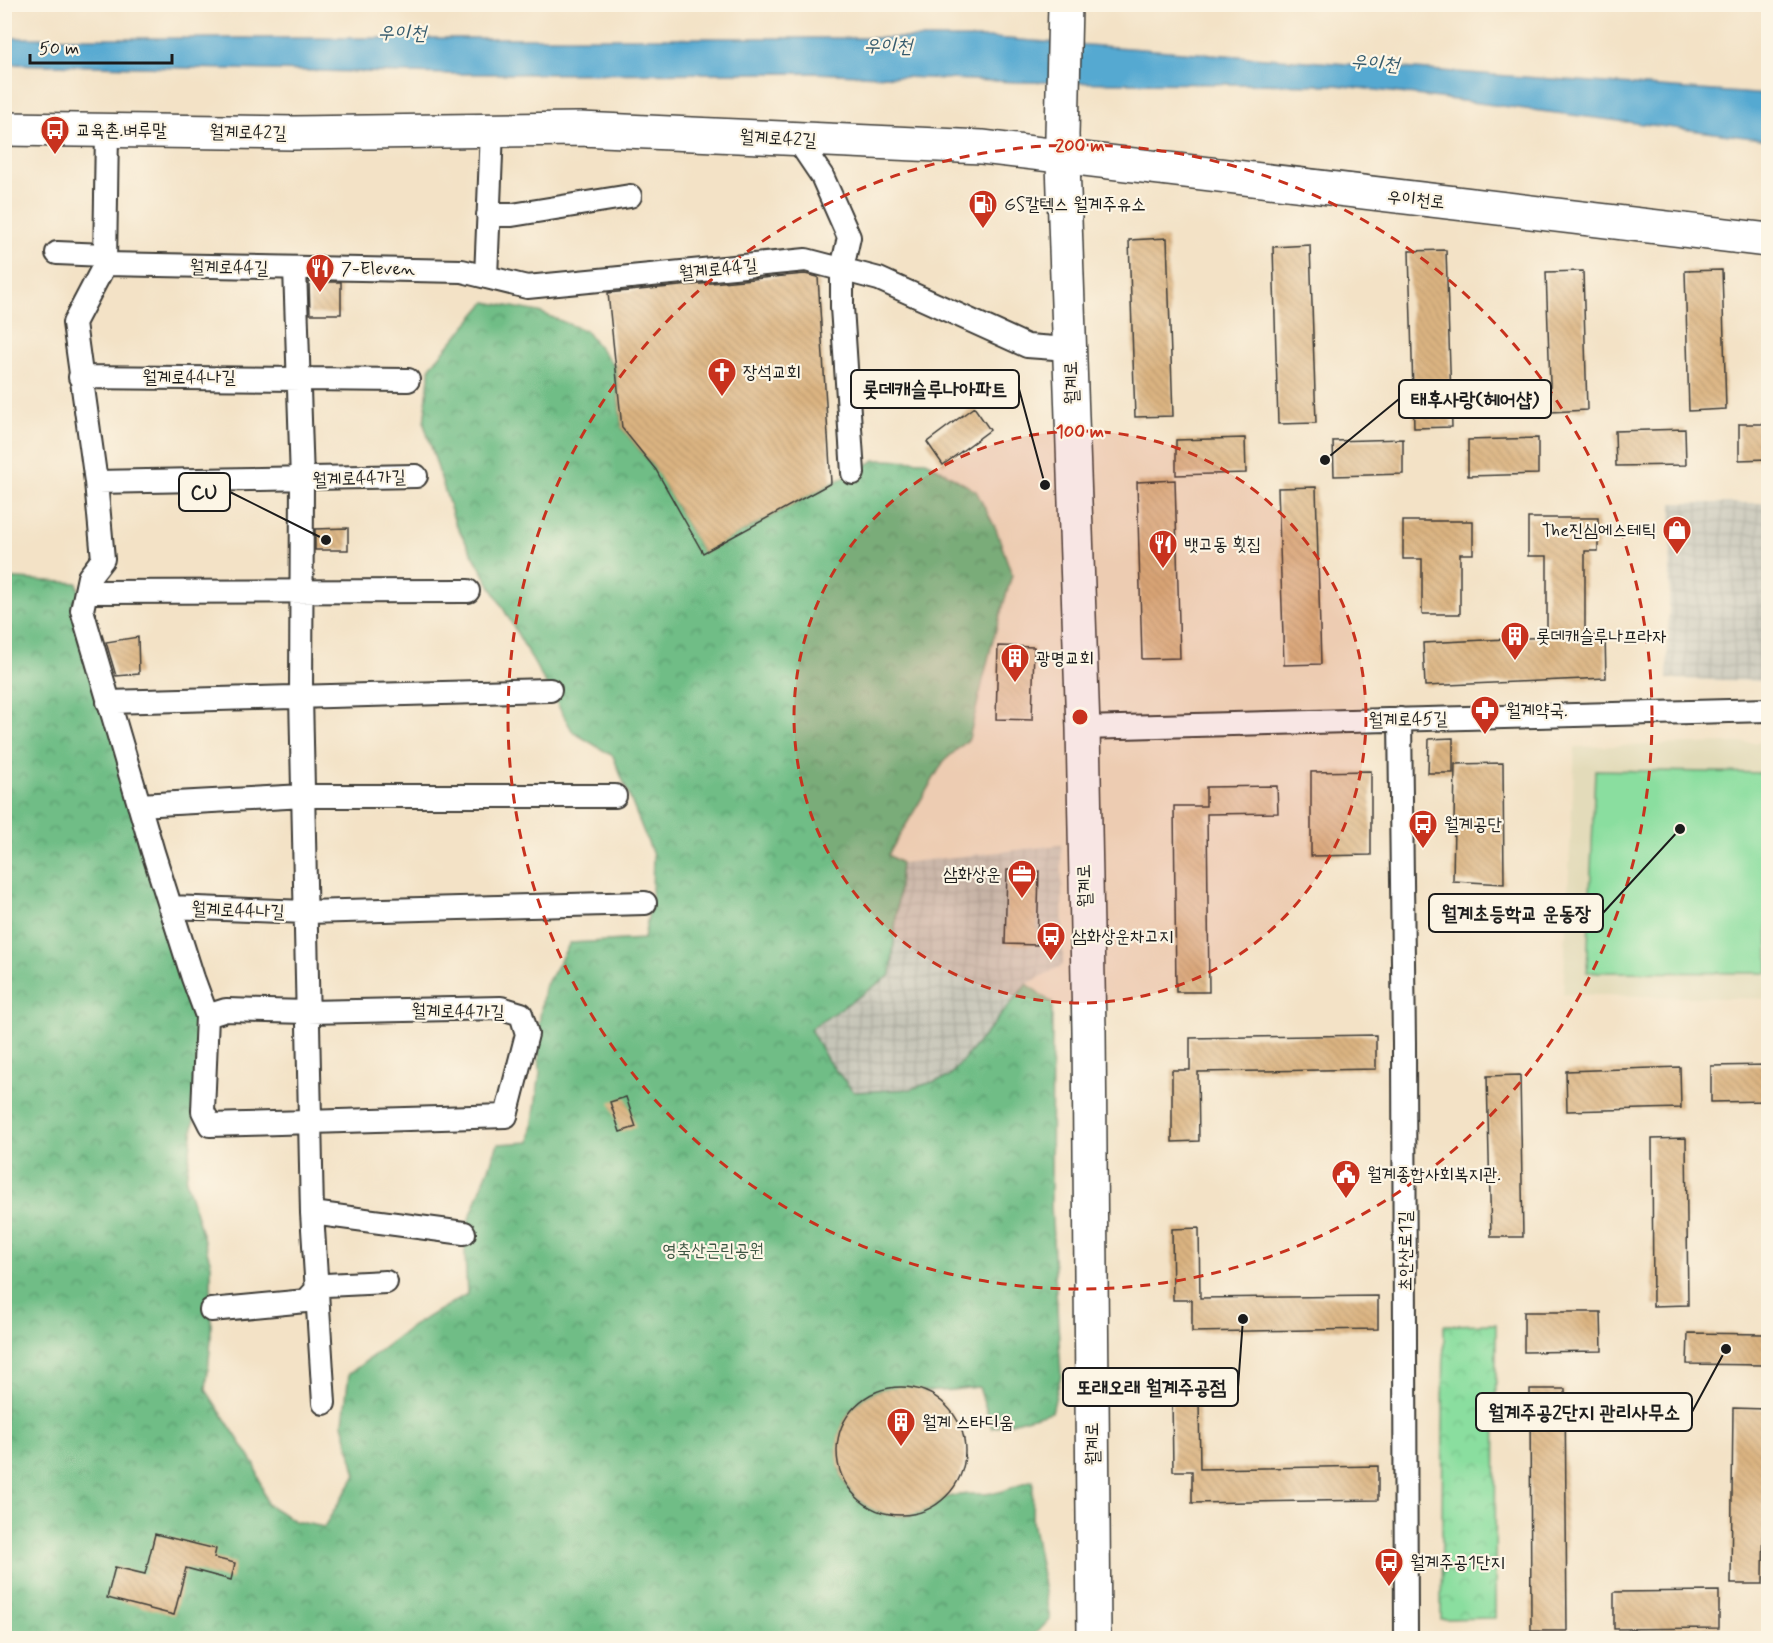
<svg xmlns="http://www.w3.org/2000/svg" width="1773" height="1643" font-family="Mynerve,'Poor Story',sans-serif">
	<defs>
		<pattern id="industrial-grid" width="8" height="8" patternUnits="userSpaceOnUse" patternTransform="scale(1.5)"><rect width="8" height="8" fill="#c6c5b8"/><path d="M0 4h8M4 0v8" fill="none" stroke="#aaa99e"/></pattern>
		<pattern id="forest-crowns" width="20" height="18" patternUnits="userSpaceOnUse" patternTransform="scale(1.5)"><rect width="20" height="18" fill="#6fbd86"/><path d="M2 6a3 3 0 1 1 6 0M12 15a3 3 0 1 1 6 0" fill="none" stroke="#5a996d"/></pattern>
		<pattern id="park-crowns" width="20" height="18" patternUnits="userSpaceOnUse" patternTransform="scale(1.5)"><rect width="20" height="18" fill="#8ade9f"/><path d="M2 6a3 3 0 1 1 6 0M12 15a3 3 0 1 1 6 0" fill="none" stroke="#76be88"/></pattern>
		<pattern id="building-back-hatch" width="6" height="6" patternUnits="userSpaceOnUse" patternTransform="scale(1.5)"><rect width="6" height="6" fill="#dbb481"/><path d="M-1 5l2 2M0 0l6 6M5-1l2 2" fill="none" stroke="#bb9a6f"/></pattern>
	</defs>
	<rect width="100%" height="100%" fill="#fcf5e5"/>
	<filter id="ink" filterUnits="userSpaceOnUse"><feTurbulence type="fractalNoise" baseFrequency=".0167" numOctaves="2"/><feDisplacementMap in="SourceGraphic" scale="12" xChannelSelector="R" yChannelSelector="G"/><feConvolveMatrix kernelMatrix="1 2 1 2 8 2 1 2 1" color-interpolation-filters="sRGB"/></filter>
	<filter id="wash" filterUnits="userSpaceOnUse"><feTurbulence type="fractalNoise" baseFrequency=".008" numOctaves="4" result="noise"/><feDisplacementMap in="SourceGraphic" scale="24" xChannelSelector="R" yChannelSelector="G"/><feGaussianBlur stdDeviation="1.35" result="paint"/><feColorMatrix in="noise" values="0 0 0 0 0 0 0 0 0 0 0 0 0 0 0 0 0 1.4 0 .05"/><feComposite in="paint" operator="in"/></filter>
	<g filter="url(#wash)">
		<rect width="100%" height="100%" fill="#f3e2c6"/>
		<path fill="#e3dbba" d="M1768 742V999L1563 994 1575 747Z"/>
		<path fill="url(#industrial-grid)" d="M1672 503H1768V681L1667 679Z
			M1061 845 1063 965 1027 984 949 1077 910 1089 854 1092 828 1061 810 1029 891 975 901 863Z"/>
		<path fill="url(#forest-crowns)" stroke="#466c51" stroke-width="1.5" d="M486 302 539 312 586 331 615 367 622 428 656 470 703 553 875 460 926 461 976 491 996 529 1012 575 992 643 969 739 944 761 888 855 901 863 891 975 810 1029 828 1061 854 1092 910 1089 949 1077 1027 984 1052 1003 1051 1205 1061 1375 1052 1412 992 1428 979 1387C962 1388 942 1393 925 1391 905 1389 890 1384 871 1394 821 1421 828 1500 885 1514 900 1518 919 1515 933 1507 939 1504 942 1498 948 1497 963 1493 979 1495 994 1493 1007 1491 1020 1484 1033 1480L1032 1521 1050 1620 1030 1638H5L4 578 77 583 198 1018 195 1112 186 1180 211 1264V1340L206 1390 255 1465 267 1504 294 1521 324 1527 356 1475 343 1423 349 1374 412 1326 467 1294 464 1233 498 1144 530 1142 540 1073 538 1032 544 988 570 943 644 939 652 894 653 855 613 756 573 732 455 523 424 424 430 367Z"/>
		<path fill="url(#park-crowns)" stroke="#537d5e" stroke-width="1.5" d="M1496 1324 1495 1618 1441 1619 1444 1325Z"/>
		<path fill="#8ade9f" stroke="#537d5e" stroke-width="1.5" d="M1595 770 1766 773 1768 973 1587 972Z"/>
		<path fill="#55a9d1" stroke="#386276" stroke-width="1.5" d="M5 38H993L1768 95V140L1336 85 1016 82 814 73 451 74 5 64Z"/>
		<g id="blocks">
			<path fill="url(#building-back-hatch)" d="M1167 238 1173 416 1135 417 1129 240Z
				M1310 245 1316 423 1278 424 1273 247Z
				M1446 250 1452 427 1414 428 1409 251Z
				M1722 270 1726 409 1689 411 1685 271Z
				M1583 271 1587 410 1551 412 1546 272Z
				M805 274 818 277 831 483 703 553 656 470 622 428 608 293Z
				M309 282H341V314H310Z
				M974 407 990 430 943 465 927 442Z
				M1739 424H1768V459L1739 460Z
				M1685 429 1686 465 1616 466 1615 431Z
				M1245 438 1246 473 1176 475V440Z
				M1538 438V474L1468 476V440Z
				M1403 439V474L1334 476 1333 441Z
				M1175 480 1180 658 1142 659 1137 482Z
				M1316 487 1321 664 1284 665 1278 488Z
				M1528 518H1598V551H1585V636L1605 635 1606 678 1425 686 1423 643 1547 637V556H1528Z
				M1403 521H1473V554H1460V614H1422V559H1403Z
				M348 528V550H315V529Z
				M138 637 139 674 116 676 106 642Z
				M998 646 1034 647 1032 720 996 719Z
				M1453 738V773H1428L1429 739Z
				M1503 763 1504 884 1453 881 1455 764Z
				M1371 771V855L1311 856V772Z
				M1277 786 1278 813 1207 814 1209 992H1176L1174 806H1206V787Z
				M1007 870 1039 871 1037 945 1005 944Z
				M1376 1035V1069L1198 1072 1199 1141 1172 1142V1070H1190V1038Z
				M1768 1065V1101L1711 1102V1066Z
				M1680 1067 1681 1108 1567 1111 1566 1071Z
				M1520 1075 1523 1237H1491L1487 1076Z
				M626 1097 636 1127 620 1132 610 1102Z
				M1686 1138 1688 1305 1653 1306 1652 1139Z
				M1199 1228 1200 1298 1378 1296V1329L1192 1332V1300H1173L1172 1229Z
				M1524 1312H1601L1602 1351 1524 1352Z
				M1688 1333 1764 1334V1365L1687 1364Z
				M837 1451a64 64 0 1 1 128 0a64 64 0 1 1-128 0Z
				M1530 1389H1565L1567 1631H1531Z
				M1172 1399H1199L1200 1469 1378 1466V1500L1192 1503V1471H1173Z
				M1733 1408 1765 1409 1763 1584H1731Z
				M155 1534 216 1549 214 1558 235 1563 231 1580 186 1568 174 1615 107 1598 115 1567 145 1574Z
				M1719 1591V1628L1614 1629V1592Z"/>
		</g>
	</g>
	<g filter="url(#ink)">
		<use href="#blocks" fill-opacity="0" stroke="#3c3a36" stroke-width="1.5"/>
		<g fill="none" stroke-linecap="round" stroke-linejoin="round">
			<g stroke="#3c3a36" stroke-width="26">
				<path id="street" d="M107 130 105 264 74 323 96 482 103 559 89 577 82 610 153 852 193 978 207 1016
					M797 139 822 176 849 237 842 269V307L853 473
					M488 215H512L630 196
					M57 253 105 255
					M105 264 462 271 527 287 806 260 879 279 1027 346 1069 349
					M295 268 302 480 301 695 312 1213 324 1403
					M486 277 492 130
					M80 377 408 380
					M96 482 416 476
					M86 592 468 591
					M108 702 550 690
					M1400 719 1404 1043 1406 1638
					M1083 728 1768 710
					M139 805 304 796H615
					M170 907 306 912 645 903
					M501 1008 521 1014 527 1034 506 1116 210 1125 203 1111 207 1016 226 1010 308 1012Z
					M312 1213 464 1233
					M211 1310 306 1301 317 1289 326 1285 386 1282"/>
			</g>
			<g stroke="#3c3a36" stroke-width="36">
				<path id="secondary" d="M1065 4 1062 135 1083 728 1089 1031 1094 1638
					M4 129 293 133 580 129 982 147 1768 240"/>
			</g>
			<use href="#street" stroke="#fff" stroke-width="22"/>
			<use href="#secondary" stroke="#fff" stroke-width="33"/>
		</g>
	</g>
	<circle cx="1080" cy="717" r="286" fill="#c8321e" fill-opacity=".12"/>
	<g fill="none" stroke="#c8321e" stroke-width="3" stroke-dasharray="10 8">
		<circle cx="1080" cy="717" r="286"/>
		<circle cx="1080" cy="717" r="572"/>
	</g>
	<defs>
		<g id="bus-pin" transform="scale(1.5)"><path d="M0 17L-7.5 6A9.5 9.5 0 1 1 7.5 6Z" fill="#c8321e" stroke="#fcf5e5"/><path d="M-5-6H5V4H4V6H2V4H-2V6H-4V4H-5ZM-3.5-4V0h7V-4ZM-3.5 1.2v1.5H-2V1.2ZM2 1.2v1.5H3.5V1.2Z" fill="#fff"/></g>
		<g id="fuel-pin" transform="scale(1.5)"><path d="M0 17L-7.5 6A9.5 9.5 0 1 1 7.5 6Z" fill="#c8321e" stroke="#fcf5e5"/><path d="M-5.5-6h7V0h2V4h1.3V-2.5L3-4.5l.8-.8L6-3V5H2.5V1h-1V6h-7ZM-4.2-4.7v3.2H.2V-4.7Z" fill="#fff"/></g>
		<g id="restaurant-pin" transform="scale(1.5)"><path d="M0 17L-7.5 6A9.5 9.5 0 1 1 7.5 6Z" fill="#c8321e" stroke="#fcf5e5"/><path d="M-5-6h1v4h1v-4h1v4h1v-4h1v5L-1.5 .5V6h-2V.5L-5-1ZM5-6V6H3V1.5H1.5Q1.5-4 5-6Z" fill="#fff"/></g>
		<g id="church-pin" transform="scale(1.5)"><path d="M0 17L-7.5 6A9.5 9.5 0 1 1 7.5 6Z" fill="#c8321e" stroke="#fcf5e5"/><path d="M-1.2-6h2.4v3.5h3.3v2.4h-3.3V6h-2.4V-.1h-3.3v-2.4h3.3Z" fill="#fff"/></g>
		<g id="shop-pin" transform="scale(1.5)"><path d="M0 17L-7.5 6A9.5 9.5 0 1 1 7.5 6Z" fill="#c8321e" stroke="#fcf5e5"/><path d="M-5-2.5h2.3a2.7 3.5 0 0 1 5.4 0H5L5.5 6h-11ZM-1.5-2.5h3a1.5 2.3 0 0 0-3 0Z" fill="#fff"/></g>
		<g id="building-pin" transform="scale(1.5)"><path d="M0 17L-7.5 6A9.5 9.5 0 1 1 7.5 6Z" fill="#c8321e" stroke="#fcf5e5"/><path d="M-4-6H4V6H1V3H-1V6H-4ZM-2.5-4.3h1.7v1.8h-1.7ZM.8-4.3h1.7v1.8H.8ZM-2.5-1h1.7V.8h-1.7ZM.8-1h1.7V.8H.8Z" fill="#fff"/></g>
		<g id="pharmacy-pin" transform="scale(1.5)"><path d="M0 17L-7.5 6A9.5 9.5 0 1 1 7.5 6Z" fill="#c8321e" stroke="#fcf5e5"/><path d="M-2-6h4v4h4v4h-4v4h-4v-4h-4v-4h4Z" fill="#fff"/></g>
		<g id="office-pin" transform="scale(1.5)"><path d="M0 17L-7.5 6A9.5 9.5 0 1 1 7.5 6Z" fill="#c8321e" stroke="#fcf5e5"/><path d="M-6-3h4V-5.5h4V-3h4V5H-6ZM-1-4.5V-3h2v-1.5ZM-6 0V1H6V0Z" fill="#fff"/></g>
		<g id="civic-pin" transform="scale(1.5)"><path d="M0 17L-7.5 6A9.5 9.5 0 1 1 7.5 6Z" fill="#c8321e" stroke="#fcf5e5"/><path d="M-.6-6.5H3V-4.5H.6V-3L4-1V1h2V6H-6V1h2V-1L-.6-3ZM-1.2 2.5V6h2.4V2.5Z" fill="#fff"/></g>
	</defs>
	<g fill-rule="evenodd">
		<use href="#bus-pin" x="55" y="130"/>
		<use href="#fuel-pin" x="983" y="204"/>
		<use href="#restaurant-pin" x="320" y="268"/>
		<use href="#church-pin" x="722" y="372"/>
		<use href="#shop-pin" x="1677" y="530"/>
		<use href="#restaurant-pin" x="1163" y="544"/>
		<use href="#building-pin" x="1515" y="636"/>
		<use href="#building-pin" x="1015" y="658"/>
		<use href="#pharmacy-pin" x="1485" y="710"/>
		<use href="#bus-pin" x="1423" y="824"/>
		<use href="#office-pin" x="1022" y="874"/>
		<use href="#bus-pin" x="1051" y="936"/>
		<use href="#civic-pin" x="1346" y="1174"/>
		<use href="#building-pin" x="901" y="1422"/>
		<use href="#bus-pin" x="1389" y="1562"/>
	</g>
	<g text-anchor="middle" stroke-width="4.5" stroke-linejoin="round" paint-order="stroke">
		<g font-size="18" fill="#1c1c1c" stroke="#fcf5e5" text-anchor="start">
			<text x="76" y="136">교육촌.벼루말</text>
			<text x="1004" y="210">GS칼텍스 월계주유소</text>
			<text x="341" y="274">7-Eleven</text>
			<text x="743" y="378">장석교회</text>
			<text x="1656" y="536" text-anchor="end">The진심에스테틱</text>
			<text x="1184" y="550">뱃고동 횟집</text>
			<text x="1536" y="642">롯데캐슬루나프라자</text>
			<text x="1036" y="664">광명교회</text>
			<text x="1506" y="716">월계약국.</text>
			<text x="1444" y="830">월계공단</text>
			<text x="1001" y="880" text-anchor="end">삼화상운</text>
			<text x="1072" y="942">삼화상운차고지</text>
			<text x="1367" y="1180">월계종합사회복지관.</text>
			<text x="922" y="1428">월계 스타디움</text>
			<text x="1410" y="1568">월계주공1단지</text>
		</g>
		<g font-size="18" fill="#1c1c1c" stroke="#fcf5e5">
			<text transform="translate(248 132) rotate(1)" y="6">월계로42길</text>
			<text transform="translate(778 138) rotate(3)" y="6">월계로42길</text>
			<text transform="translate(1416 199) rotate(6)" y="6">우이천로</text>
			<text transform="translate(229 267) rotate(1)" y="6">월계로44길</text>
			<text transform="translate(718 269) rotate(-6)" y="6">월계로44길</text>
			<text x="189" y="383">월계로44나길</text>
			<text transform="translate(1071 383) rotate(-92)" y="6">월계로</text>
			<text transform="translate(359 478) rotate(-2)" y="6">월계로44가길</text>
			<text transform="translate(1408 719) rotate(-1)" y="6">월계로45길</text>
			<text transform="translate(1084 886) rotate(-92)" y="6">월계로</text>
			<text transform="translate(238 910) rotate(2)" y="6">월계로44나길</text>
			<text transform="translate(458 1011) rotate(1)" y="6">월계로44가길</text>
			<text transform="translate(1405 1251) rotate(-90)" y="6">초안산로1길</text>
			<text transform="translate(1092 1444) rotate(-91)" y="6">월계로</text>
		</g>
		<g font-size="18" fill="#3d5643" stroke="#fcf5e5">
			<text x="713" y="1256">영축산근린공원</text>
		</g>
		<g font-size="20" font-style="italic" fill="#365b6d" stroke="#fcf5e5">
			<text transform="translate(402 32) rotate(1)" y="7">우이천</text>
			<text transform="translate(888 45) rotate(1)" y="7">우이천</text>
			<text transform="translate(1375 62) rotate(5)" y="7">우이천</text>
		</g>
	</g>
	<circle cx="1080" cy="717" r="9" fill="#c8321e" stroke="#fcf5e5" stroke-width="3"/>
	<g font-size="18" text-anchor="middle" font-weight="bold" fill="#c8321e" stroke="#fcf5e5" stroke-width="4.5" stroke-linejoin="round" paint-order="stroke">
		<text x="1080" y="151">200 m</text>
		<text x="1080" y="437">100 m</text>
	</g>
	<path fill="none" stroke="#1c1c1c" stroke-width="2" d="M1045 485L1019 389M1325 460L1399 399M326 540L230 492M1680 829L1603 913M1243 1319L1238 1387M1726 1349L1692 1412"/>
	<g fill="#1c1c1c" stroke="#fcf5e5" stroke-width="2">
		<circle cx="1045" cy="485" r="6"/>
		<circle cx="1325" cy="460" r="6"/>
		<circle cx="326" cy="540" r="6"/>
		<circle cx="1680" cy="829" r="6"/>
		<circle cx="1243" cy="1319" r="6"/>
		<circle cx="1726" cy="1349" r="6"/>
	</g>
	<g fill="#fcf5e5" stroke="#1c1c1c" stroke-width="2">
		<rect x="851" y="370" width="168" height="38" rx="6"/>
		<rect x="1399" y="380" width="152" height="38" rx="6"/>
		<rect x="179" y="473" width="51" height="38" rx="6"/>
		<rect x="1429" y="894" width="174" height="38" rx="6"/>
		<rect x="1063" y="1368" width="175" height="38" rx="6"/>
		<rect x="1476" y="1393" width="216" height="38" rx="6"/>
	</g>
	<g font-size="20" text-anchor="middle" font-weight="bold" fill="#1c1c1c">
		<text x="935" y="396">롯데캐슬루나아파트</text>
		<text x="1475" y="406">태후사랑(헤어샵)</text>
		<text x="204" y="499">CU</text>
		<text x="1516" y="920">월계초등학교 운동장</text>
		<text x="1151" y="1394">또래오래 월계주공점</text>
		<text x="1584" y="1419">월계주공2단지 관리사무소</text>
	</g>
	<rect width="1773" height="1643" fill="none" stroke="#fcf5e5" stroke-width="24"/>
	<path d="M30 54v9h142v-9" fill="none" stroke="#1c1c1c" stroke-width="3"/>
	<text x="39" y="54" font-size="18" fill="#1c1c1c" stroke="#fcf5e5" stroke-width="4.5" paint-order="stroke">50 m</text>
</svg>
